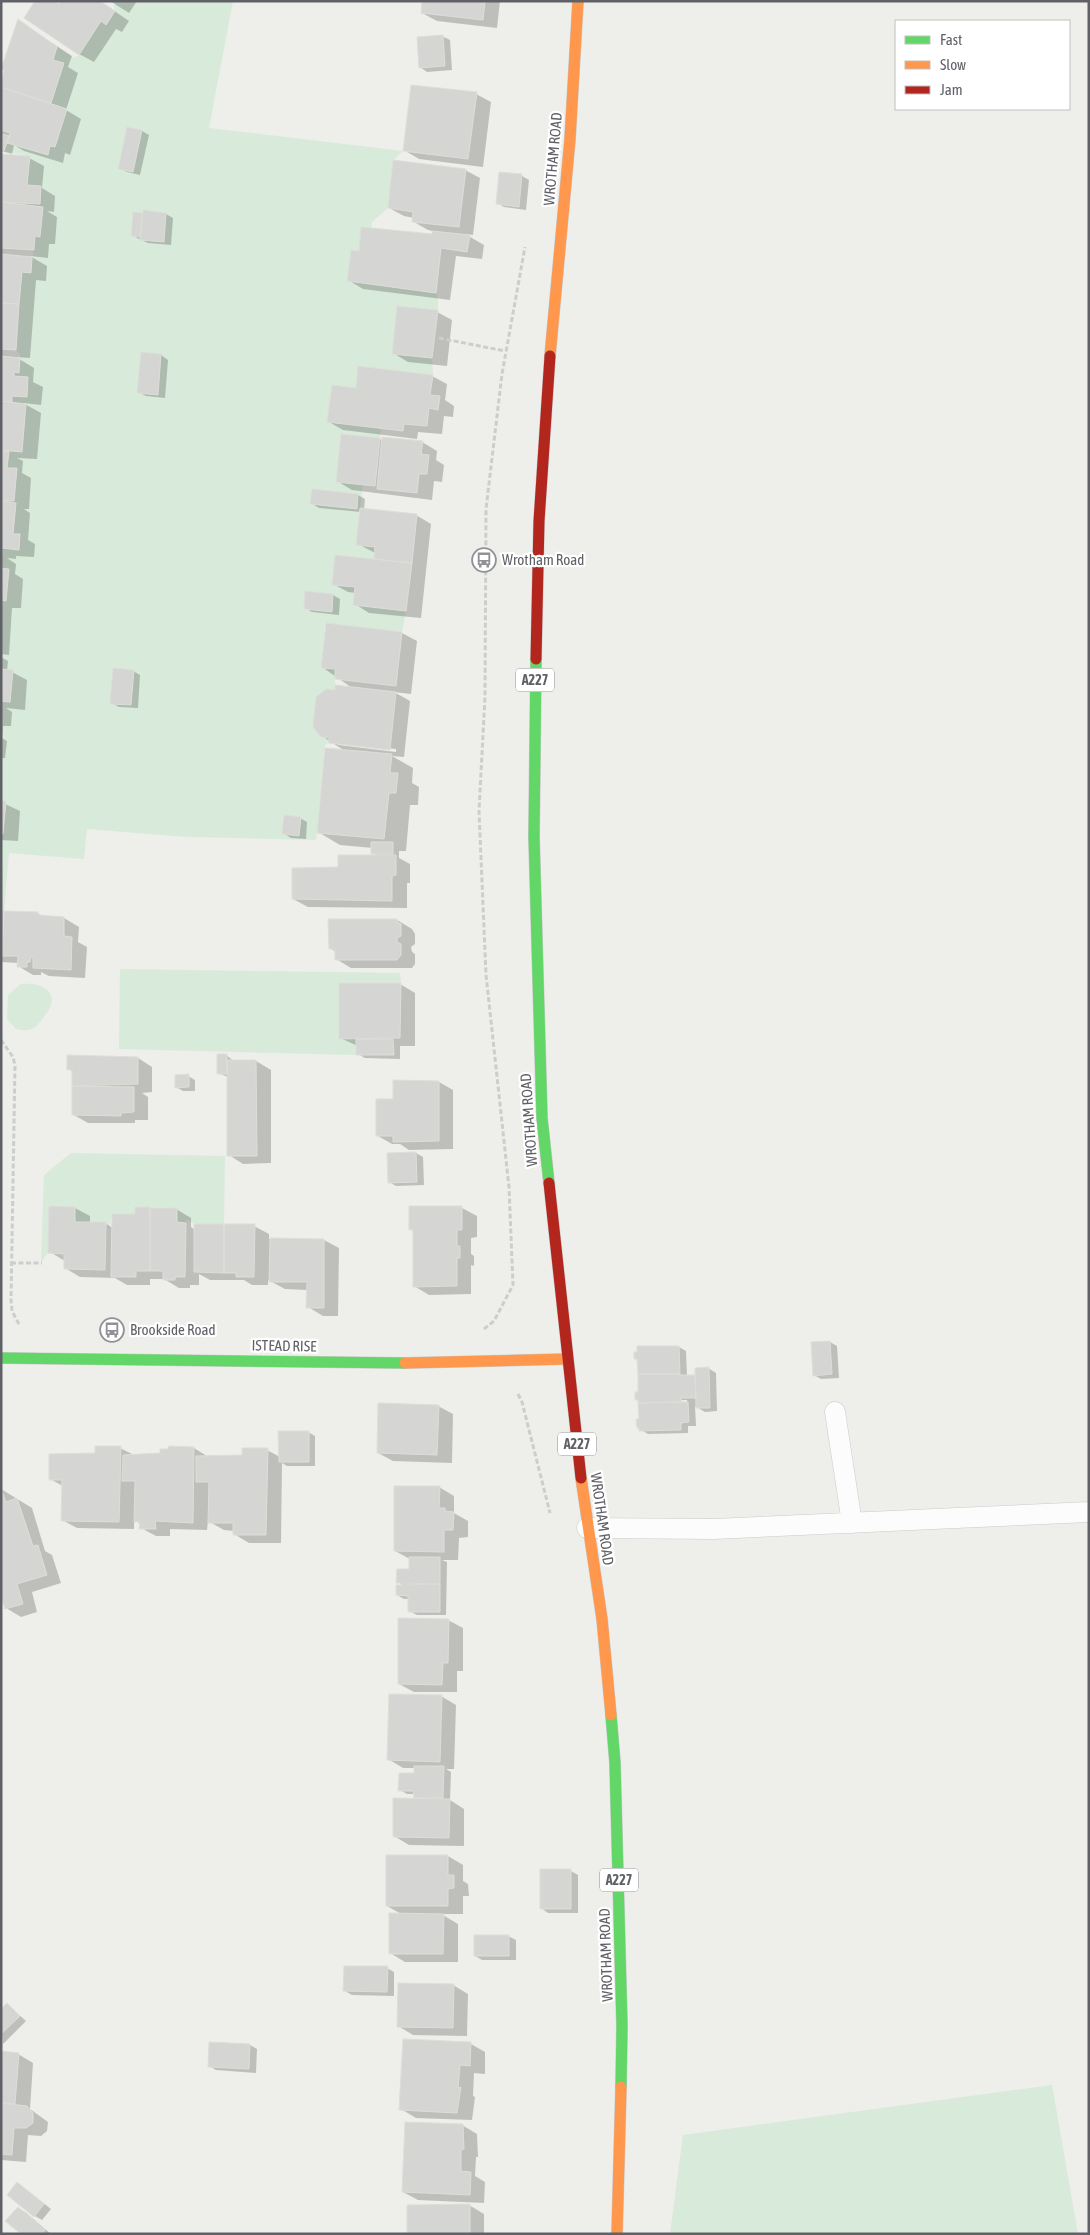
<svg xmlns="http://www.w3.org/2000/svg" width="1090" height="2235" font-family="'Asap Condensed',sans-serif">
	<rect width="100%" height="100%" fill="#eeeeea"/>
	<path fill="#d8eada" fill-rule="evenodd" d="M117 1H233L209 128 403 151 393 160 388 208 372 222 371 229 361 227 359 251 351 250 347 281 436 293 438 300V310L397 306 392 354 432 358 433 375 359 366 356 388 332 385 327 421 381 428 380 438 341 434 336 482 363 485 360 508 375 547 374 559 335 555 332 584 355 587 354 605 406 611 402 632 325 623 321 668 335 669V690L313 727 321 737 329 738V743L325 745 316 840 186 837 87 829 84 859 9 853 4 911 1 910V834L3 833 6 802 1 801V701L10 702 13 671 1 669V600H6L8 569 1 568V554L4 553 2 551V548L19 549 20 534H13L15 503 4 502 5 501H14L17 469 7 468 8 451 22 452 26 404 12 402V396L27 397 28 378 14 376V372L19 373 20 354 16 350 22 272 31 273 35 236H40L43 208 26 205V203L40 204 41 186 27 185 29 156 4 151 7 143 48 155 50 146 55 147 67 109 51 104 64 64 53 60 57 47 74 58 79 55 101 21 107 24 115 11 114 5ZM127 127 142 130 133 172 118 168Z
		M120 969 400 973 401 983H339V1038L356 1039V1055L119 1049Z
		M21 984C46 982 63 995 43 1018 40 1022 36 1027 32 1029 27 1031 21 1030 16 1029L7 1019 8 995Z
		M71 1153 225 1156 224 1224H194L187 1219 186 1223 177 1222V1208L136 1207 135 1214H112L109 1229 106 1222H75V1207L50 1206 48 1253 41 1262 44 1175Z
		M1052 2085 1078 2234H670L683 2135Z"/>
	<path fill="#0003" fill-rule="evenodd" d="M55 1 60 4 100 1 129 21 122 32 116 29 94 62 79 54Z
		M110 1H137L129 13Z
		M423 1H500L497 28 437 21 422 13Z
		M19 21 72 56 68 67 78 73 66 110 81 119 70 155 65 153 63 163 24 151 14 145 12 154 1 151V135H4L1 134V83Z
		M442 36 450 40 452 70 427 72 420 67Z
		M476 94 491 102 483 167 419 159 404 150Z
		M142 131 149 135 140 175 127 172 120 168Z
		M1 155 29 158 44 166 42 188 55 196 54 212 47 211 57 217 55 244H49L48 258 30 256 47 266 46 281 36 280 30 358 16 357 34 368 33 382 43 387 41 405 23 403 41 413 37 459 17 458 23 461 22 473 31 478 29 509H24L30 513 28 540 35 544 34 557 16 556V559L7 558 16 564 15 574 23 579 21 608H12L9 655 1 654Z
		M465 170 480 178 473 235 465 234 484 245 482 259 456 256 450 300 363 289 348 280 360 252 433 236V231L428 230 414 222V218L404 216 389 208Z
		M501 173 522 176 529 180 526 210 504 207 497 203Z
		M135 213 166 214 173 218 171 245 148 243 133 236Z
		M437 312 452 320 447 366 408 362 393 353Z
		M161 355 168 360 165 398 146 396 138 392Z
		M432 376 447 384 445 400 454 406 453 417 444 416 442 434 418 432 417 439 343 430 329 422 357 389Z
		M380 439 383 441 422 442 437 451 436 460 444 465 442 482 434 481 432 500 352 490 337 481Z
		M358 495 365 499 364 510 416 515 431 524 421 618 369 613 355 604 356 593 348 592 333 584 375 560V553L358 544 361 512 319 508 311 503Z
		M306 592 333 595 340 599 339 615 312 612 305 608Z
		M327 624 402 633 417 641 411 694 394 692 410 701 404 757 392 756 413 768 412 783 419 787 418 805H410L406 851H399V858L410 864V883H407V908L308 907 293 899 378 856 373 853V848L340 845 318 832 345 751 322 736 336 692 352 688 322 667ZM336 743 396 749V752L339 745Z
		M1 657 8 661 7 671 12 672 27 680 25 710 6 708 12 712 11 726H3L2 738 7 741 5 758H1Z
		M133 671 140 675 138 708 119 707 112 703Z
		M1 802 20 811 18 841 1 840Z
		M300 818 307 822 306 839 291 838 283 833Z
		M1 911 37 913 44 917 64 918 79 927 78 942 87 947 85 978 49 976 41 972V975H33L18 966 19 963 1 962Z
		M397 920 412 929 415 934V944L411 947 412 952 415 954V964L412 968H351L336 959V952L330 948Z
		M400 984 415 993V1046H400V1059L365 1058 358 1054V1046L340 1038Z
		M226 1055 234 1061H256L271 1070V1163L243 1164 229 1155 228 1077 218 1073Z
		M138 1058 152 1067V1092L142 1093 148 1097V1120H135V1123H88L74 1115V1072L68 1069Z
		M188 1076 195 1080V1091H183L176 1087Z
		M439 1082 453 1090V1149L409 1150 400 1144H392L378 1136 394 1100Z
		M416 1153 423 1157 424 1185 396 1186 389 1182Z
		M75 1208 90 1216V1224H106L113 1228 136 1215 176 1209 191 1218V1227L195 1230 254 1226 269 1234V1239L324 1240 339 1248 338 1316H323L308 1307V1290L285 1289 268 1280V1285H252L244 1280H210L199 1274V1285H190V1288H179L164 1279H150V1285H127L115 1278 80 1277 65 1268V1261L50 1252Z
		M410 1208H462L477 1216V1237L471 1238V1254L474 1256V1266L471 1265V1294L429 1295 414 1286V1232L410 1229Z
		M830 1342 837 1346 839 1378 821 1379 814 1375Z
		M679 1347 686 1351 687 1377 697 1378 708 1368 716 1373 717 1411 705 1412 695 1406 696 1426H688V1433L648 1434 638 1428 640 1420 638 1360 635 1358ZM687 1400V1403L650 1401Z
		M438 1406 453 1414 452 1463 393 1461 378 1453Z
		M308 1432 315 1436V1466H287L282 1463 281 1543H249L234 1534V1531L224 1530 208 1521 207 1530 170 1529V1536H156L141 1528V1524L134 1520V1529L77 1528 62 1520 63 1486 50 1479 96 1454 120 1448 134 1455 162 1454 170 1451V1448H194L210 1458V1455L243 1456 267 1450 280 1457Z
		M439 1487 454 1496V1513L468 1521V1537L459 1538 458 1560H442L447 1562 446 1615H417L409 1611 410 1599H404L397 1595 404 1586 398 1582 410 1570V1559L395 1551Z
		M1 1489 32 1508 45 1551 52 1555 61 1583 32 1592 37 1612 21 1617 6 1608Z
		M448 1620 463 1628V1671H457V1692H414L399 1684Z
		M441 1696 456 1705 454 1769H446L451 1772 450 1800 464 1809V1846L409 1845 394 1836 419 1800 415 1797V1794H407L400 1790 415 1774V1768H403L388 1759Z
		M387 1856H448L463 1865V1881L468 1884 469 1896H463V1914H441L458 1924V1962H405L390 1953 403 1915 387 1906Z
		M541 1870 571 1871 578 1875V1913H548L541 1908Z
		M508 1936 516 1940V1960H482L475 1956Z
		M387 1968 394 1972V1996L352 1995 345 1991Z
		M453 1985 468 1994 467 2036 413 2035 398 2026Z
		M8 2005 26 2021 3 2044 1 2011Z
		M471 2044 485 2052V2074L474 2073 473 2096 475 2097 472 2120 416 2118 401 2109Z
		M250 2045 257 2049 256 2073 216 2070 209 2066Z
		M1 2053 18 2054 33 2063 30 2109 48 2122 47 2131 41 2136 28 2135 26 2162 1 2160Z
		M462 2125 477 2134 478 2157H476L475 2176 485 2182 484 2203 418 2200 403 2192Z
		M18 2183 51 2209 42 2220 35 2216Z
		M469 2205 484 2214V2234H408Z
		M18 2208 25 2212 51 2234H23Z"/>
	<path fill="#d5d5d3" stroke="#deded9" d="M35 1H55L59 4 60 1H100L115 11 106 25 101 21 79 55 24 18Z
		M422 1H485L483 20 421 13Z
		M18 19 57 47 53 60 64 63 51 103 1 87 4 70 1 69Z
		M443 35 445 66 419 68 417 37Z
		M411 85 477 92 468 159 403 151Z
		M1 87 67 109 55 147 50 146 48 155 7 143 10 133 1 130Z
		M127 127 142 130 133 172 118 169Z
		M1 134 9 136 4 151 1 150Z
		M1 154 30 156 27 185 41 186 40 204 1 202Z
		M393 160 466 169 459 227 412 222 413 212 388 208Z
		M499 172 522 174 519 207 496 204Z
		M1 202 43 207 40 237 35 236 34 250 1 248Z
		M143 210 166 213 164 242 140 240Z
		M133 212 142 213 140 237 131 236Z
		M361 227 432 234V231L470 235 467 252 441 248 436 293 347 281 351 250 359 251Z
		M1 254 32 257 31 273 22 272 19 304 1 303Z
		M1 303 19 304 16 350 1 349Z
		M397 306 438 310 432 358 392 354Z
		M141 352 161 354 158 395 137 393Z
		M1 356 20 358 19 373 14 372V376L28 377 27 397 12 396V402L1 401Z
		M358 366 433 375 430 395 440 396 438 410 429 408 427 426 404 424 403 431 327 422 332 385 356 388Z
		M1 401 26 404 22 452 1 450Z
		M341 434 380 438 375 486 336 482Z
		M382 437 423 441 421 454 429 455 427 474H419L417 493 377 489Z
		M1 451H9L7 468H17L14 501H1Z
		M312 489 358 494 357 509 310 504Z
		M1 501 16 503 13 534H20L19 550 2 548 1 551Z
		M360 508 417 514 412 563 374 559 375 547 356 545Z
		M335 555 412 563 406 611 353 605 355 587 332 585Z
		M1 568 9 569 6 601 1 600Z
		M305 591 333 594 332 612 304 609Z
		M326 623 402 632 396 686 335 679V669L321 668Z
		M113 668 134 670 131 705 110 704Z
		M1 669 13 670 10 702 1 701Z
		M335 685 396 692 390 750 329 743V738L321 737 313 727 316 697 326 689 335 690Z
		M325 748 392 754 390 773H398L396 793H389L384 839 317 833Z
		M1 801H6L3 834H1Z
		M284 815 301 817 299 836 282 834Z
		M371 842H393V854H371Z
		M338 855H396V875L392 876V901L292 899V868L338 867Z
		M1 910 4 911 2 956 1 955Z
		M4 911 38 912V915L64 917V936L72 937 71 970 33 968V957H31L30 962H27V967H17L18 956H2Z
		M328 919H397V922L401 924V936L397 938V942L401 944V955L397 960H335V949H329Z
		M339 983H401L400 1038 339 1039Z
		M356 1039H393L394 1055H356Z
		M217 1054H227V1074H217Z
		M67 1055 138 1057V1084L72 1086V1069L67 1070Z
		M227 1060H256L257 1156H227Z
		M189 1074V1087L175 1088V1075Z
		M393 1080 439 1081V1141L393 1142V1136H376V1099H393Z
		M72 1086 134 1087V1112L121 1113V1116L72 1115Z
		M416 1152 417 1182 388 1183 387 1153Z
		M49 1206 75 1207V1222H106L105 1270 64 1269V1254L48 1253Z
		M409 1206H462V1230H457V1246H460V1258H457V1286L413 1287V1229L409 1230Z
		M135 1207H150V1271H136V1277H111L112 1214H135Z
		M150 1208H177V1222L186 1223 185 1277H175V1280H163V1271H150Z
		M194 1224H224V1273L194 1272Z
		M224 1224H255L254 1277H236V1273H224Z
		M270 1238 324 1239V1308H306L307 1282H269Z
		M830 1341 832 1374 813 1376 811 1342Z
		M637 1346H679L680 1374H638L637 1359H634V1352H637Z
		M709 1367 710 1408H696L695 1368Z
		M638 1374H680V1375H695L696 1398H681V1402L638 1403V1400H635V1392H638Z
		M681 1402H688L689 1422 681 1423V1430L639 1431V1428H637L636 1419H639L638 1403Z
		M378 1403 439 1405 437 1455 377 1453Z
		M278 1431H309V1462H279Z
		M95 1446H121L119 1522 61 1521 62 1480H49V1454L95 1453Z
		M169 1446 194 1447 193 1523 155 1521 156 1529H139L140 1521 134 1522 135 1481H122L123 1455 160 1453V1449H168Z
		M242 1448H268L266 1535H233V1523H208L209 1482H196V1456L242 1455Z
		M394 1486H440L439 1508H445V1511L454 1512 453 1530H444V1552L394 1551Z
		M1 1488 6 1502 17 1498 33 1546 38 1545 47 1575 17 1584 23 1604 5 1609 1 1597Z
		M409 1557H440V1584L396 1583 397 1569H409Z
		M440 1584V1612H408V1596L396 1595V1585Z
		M398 1618 449 1619 448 1663H443L442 1685 398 1684Z
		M389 1694 442 1695 440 1762 387 1760Z
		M414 1766H444L443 1798H414L413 1791H398L399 1773H414Z
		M393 1798 450 1799 449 1838 393 1837Z
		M386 1855H448V1875H454V1888L448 1889V1906H386Z
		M540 1869H571V1909H540Z
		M389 1913 444 1914 443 1954H389Z
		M474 1935H509V1956H474Z
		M344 1966H388L387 1992 343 1991Z
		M398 1983 454 1984 453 2028 397 2027Z
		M7 2003 20 2016 1 2034V2009Z
		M403 2039 471 2042 470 2066 460 2065 458 2088 461 2087 457 2113 399 2110Z
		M209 2042 250 2044 249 2069 208 2067Z
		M1 2051 19 2053 15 2104 1 2103Z
		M1 2103 27 2106 33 2113V2123L26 2128H14L12 2155 1 2154Z
		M405 2122 463 2124 464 2149 461 2150V2171L471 2172 470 2195 402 2192Z
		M17 2182 44 2204 34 2217 7 2195Z
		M470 2204V2234H407V2205Z
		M18 2207 45 2230 42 2234H21L5 2221Z"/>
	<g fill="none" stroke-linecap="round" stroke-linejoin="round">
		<g stroke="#cacaca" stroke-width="21">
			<path id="lane" d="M835 1412 852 1523
				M587 1528 714 1529 1089 1512"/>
		</g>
		<g stroke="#cbcbcc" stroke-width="12">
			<path id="fast" d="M536 659 534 837 542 1118 549 1183
				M1 1358 405 1363
				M611 1715 615 1763 622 2026 621 2087"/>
		</g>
		<g stroke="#cbcbcc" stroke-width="12">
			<path id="slow" d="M550 356 570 139 578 1
				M405 1363 567 1359
				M581 1478 602 1619 611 1715
				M617 2234 621 2087"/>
		</g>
		<g stroke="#cbcbcc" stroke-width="12">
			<path id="jam" d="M536 659 539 521 550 356
				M549 1183 581 1478"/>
		</g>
		<path stroke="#cacfcd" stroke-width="3" stroke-dasharray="5 2.5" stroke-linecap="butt" d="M439 338 505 351
			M1 1040 13 1057 15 1065 11 1300 12 1311 20 1326
			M11 1263H42
			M484 1329 494 1321 513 1285 509 1187 486 975 479 811 485 697 486 509 502 374 525 247
			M518 1394 522 1402 550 1513"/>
		<use href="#lane" stroke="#fcfcfc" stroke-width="20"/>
		<use href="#fast" stroke="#63d668" stroke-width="11"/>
		<use href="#slow" stroke="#ff974d" stroke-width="11"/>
		<use href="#jam" stroke="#b3261e" stroke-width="11"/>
	</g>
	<defs>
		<g id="bus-ring" transform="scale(1.25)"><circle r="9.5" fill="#fff" stroke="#919295" stroke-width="1.5"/><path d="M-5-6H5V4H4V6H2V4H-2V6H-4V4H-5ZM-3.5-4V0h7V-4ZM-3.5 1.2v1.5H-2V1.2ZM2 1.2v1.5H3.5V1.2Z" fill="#919295"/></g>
	</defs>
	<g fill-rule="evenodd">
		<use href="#bus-ring" x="484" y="560"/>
		<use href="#bus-ring" x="112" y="1330"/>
	</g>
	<g text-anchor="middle" stroke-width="4.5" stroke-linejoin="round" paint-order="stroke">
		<g fill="#fff" stroke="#8f9095" stroke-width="1">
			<rect x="516" y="668.5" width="38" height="23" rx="4"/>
			<rect x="558" y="1432.5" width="38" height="23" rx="4"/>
			<rect x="600" y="1868.5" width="38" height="23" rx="4"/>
		</g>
		<g font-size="14" font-weight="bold" fill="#5f6167">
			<text x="535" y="685">A227</text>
			<text x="577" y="1449">A227</text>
			<text x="619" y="1885">A227</text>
		</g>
		<g font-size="15" fill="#5f6167" stroke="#fff">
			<text transform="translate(553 159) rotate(-85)" y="5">WROTHAM ROAD</text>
			<text transform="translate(529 1120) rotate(-94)" y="5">WROTHAM ROAD</text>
			<text transform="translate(284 1346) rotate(1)" y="5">ISTEAD RISE</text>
			<text transform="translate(602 1519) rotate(82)" y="5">WROTHAM ROAD</text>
			<text transform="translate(606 1955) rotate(-92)" y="5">WROTHAM ROAD</text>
		</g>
		<g font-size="15" fill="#5f6167" stroke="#fff" text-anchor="start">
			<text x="502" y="565">Wrotham Road</text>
			<text x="130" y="1335">Brookside Road</text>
		</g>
	</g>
	<rect width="1090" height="2235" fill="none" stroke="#5f6167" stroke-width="5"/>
	<rect x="895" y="20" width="175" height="90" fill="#ffffff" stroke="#bfc0c2"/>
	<rect x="905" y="36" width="25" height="8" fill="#63d668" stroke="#bfc0c2"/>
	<text x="940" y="45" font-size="15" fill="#5f6167">Fast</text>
	<rect x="905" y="61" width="25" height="8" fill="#ff974d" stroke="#bfc0c2"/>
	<text x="940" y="70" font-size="15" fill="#5f6167">Slow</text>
	<rect x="905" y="86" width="25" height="8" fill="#b3261e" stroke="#bfc0c2"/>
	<text x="940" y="95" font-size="15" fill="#5f6167">Jam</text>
</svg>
